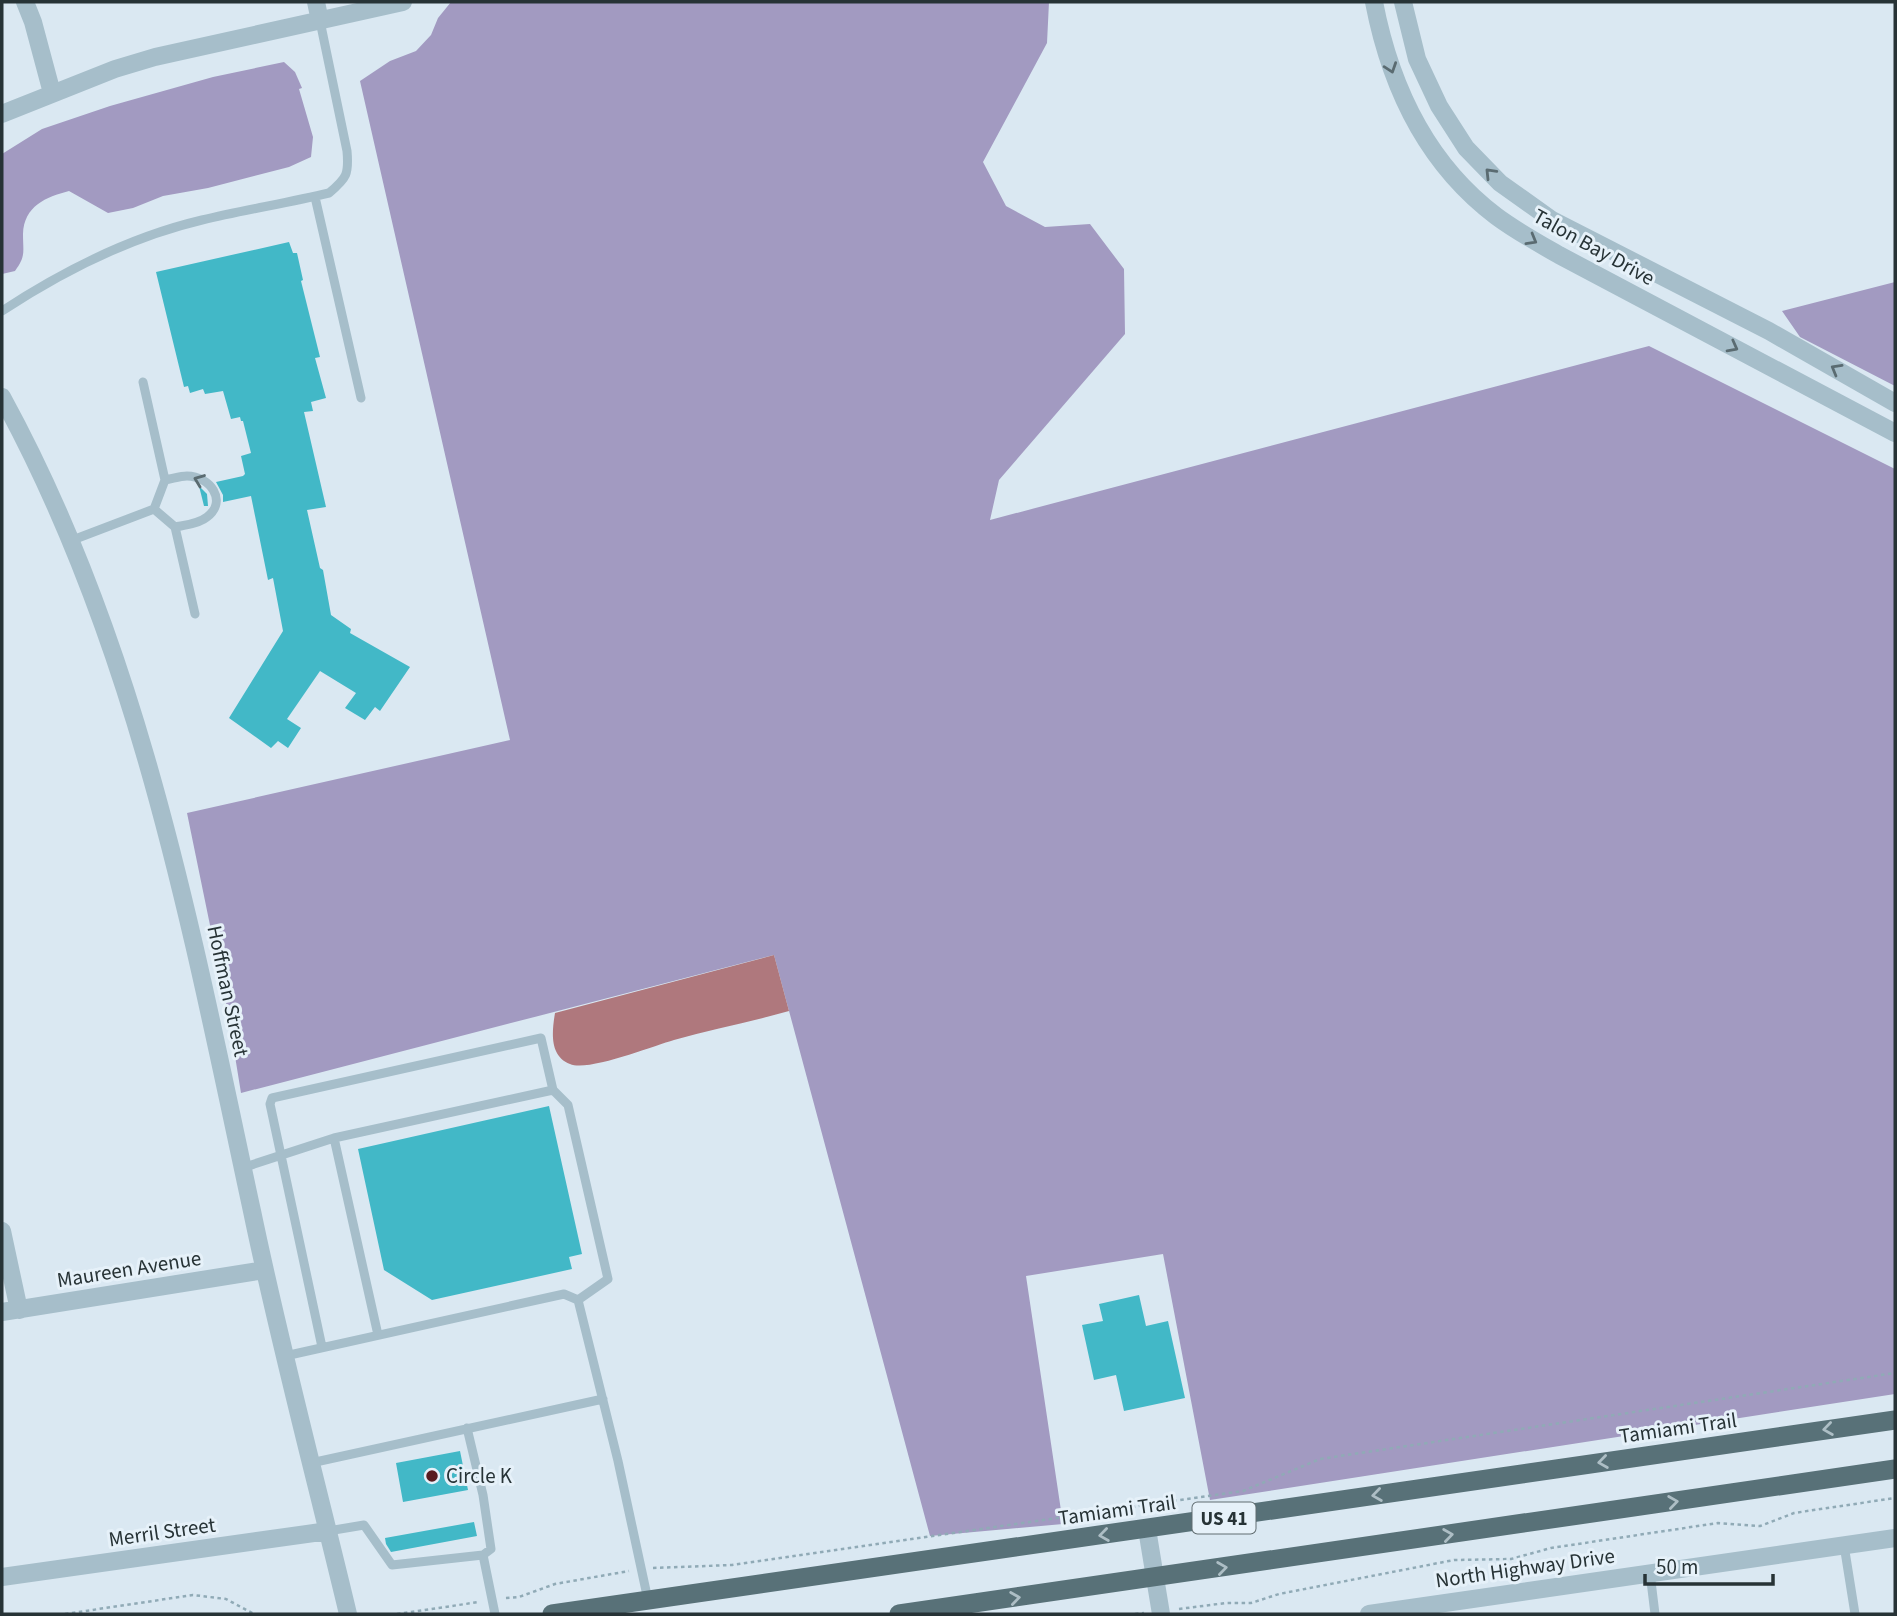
<svg xmlns="http://www.w3.org/2000/svg" width="1897" height="1616" font-family="'Source Sans 3',sans-serif">
	<rect width="100%" height="100%" fill="#dae8f2"/>
	<path fill="#a29ac1" d="M451 2H1049L1047 43 983 162 1006 206 1045 227 1090 224 1124 269 1125 334 999 480 990 520 1649 346 1895 469V1394L1210 1500 1163 1254 1026 1276 1063 1524 930 1536 774 955 241 1093 228 1013 187 813 510 740 360 81 390 61 416 51 431 35 438 18Z
		M284 62 295 72 302 88 299 89 313 137 311 157 289 167 208 188 163 196 133 208 108 213 69 191C46 197 24 206 23 234 23 252 26 256 15 271L2 274V154L42 129 110 106 213 77Z
		M1895 282V386L1800 337 1782 311Z"/>
	<path fill="#af787d" d="M774 955 789 1011C751 1022 712 1029 674 1040 653 1046 588 1072 570 1064 549 1056 552 1031 555 1013Z"/>
	<path fill="#42b8c7" d="M289 242 293 253H297L303 280 301 281 320 357 315 358 326 398 311 402 313 411 304 412 326 507 307 510 320 568 323 570 331 615 351 629 350 633 410 667 380 711 375 707 365 720 345 708 356 693 320 671 287 719 301 728 288 748 278 741 271 748 229 718 283 631 273 578 268 580 251 496 223 502V495L216 482 243 476 245 474 241 456 251 453 243 421H241L240 417 231 419 223 391 205 394 203 389 190 393 188 386 184 387 156 272Z
		M199 486 207 494 208 506H204Z
		M549 1106 582 1254 569 1257 572 1269 432 1300 384 1270 358 1149Z
		M1139 1295 1146 1326 1168 1321 1185 1398 1124 1411 1116 1375 1094 1380 1082 1325 1103 1321 1099 1304Z
		M460 1451 468 1490 403 1502 396 1463Z
		M474 1522 477 1536 391 1552 386 1544 385 1538Z"/>
	<g fill="none" stroke-linecap="round" stroke-linejoin="round">
		<path stroke="#90aab6" stroke-width="2.5" stroke-dasharray="3.5 3.5" stroke-linecap="butt" d="M653 1568 732 1565 1243 1491 1320 1459 1895 1373
			M506 1598 519 1597 555 1584 629 1571
			M1179 1609 1226 1603H1251L1279 1594 1454 1560 1511 1559 1551 1548 1718 1523 1760 1526 1794 1513 1895 1498
			M65 1614 193 1595 226 1599 254 1614
			M397 1614 479 1602
			M1135 1614 1144 1613"/>
		<path stroke="#a6beca" stroke-width="9" d="M315 197 361 398
			M2 311C63 271 130 237 202 220 244 210 287 203 329 193 347 178 349 174 347 151L320 21
			M143 382 165 480 154 509
			M165 480C172 479 180 476 187 476 210 476 228 501 207 517 198 524 185 525 175 527
			M70 541 154 509 175 527 195 614
			M334 1138 378 1335
			M242 1168 334 1138 553 1090 568 1105 608 1279 578 1300 618 1461 648 1600
			M322 1347 270 1104 272 1098 541 1038 553 1090
			M285 1356 564 1294 578 1300
			M467 1428 483 1495 491 1549 483 1555 495 1614
			M311 1463 603 1399
			M328 1531 364 1525 392 1565 483 1555
			M1844 1545 1855 1614
			M1650 1573 1655 1614"/>
		<path stroke="#a6beca" stroke-width="18" d="M25 2 33 22 52 93
			M316 2 320 21
			M1374 2C1390 85 1426 163 1496 216 1516 231 1538 243 1559 255L1895 433
			M1403 2 1417 59 1439 106 1466 148 1500 183 1552 220 1769 331 1895 403
			M2 114 115 69 155 57 403 2
			M2 397C140 649 192 933 252 1211 280 1346 316 1480 348 1614
			M2 1231 19 1310
			M2 1312 264 1270
			M1147 1529 1161 1614
			M2 1577 328 1531
			M1369 1614 1895 1538"/>
		<path stroke="#587178" stroke-width="19" d="M552 1614 1895 1420
			M899 1614 1895 1469"/>
	</g>
	<defs><path id="oneway-chevron" d="M-2-3.5L2.5 0L-2 3.5" fill="none" stroke-width="1.6" stroke-linecap="round" stroke-linejoin="round" transform="scale(1.75)"/></defs>
	<g stroke="#5a6b71">
		<use href="#oneway-chevron" transform="translate(1391 68) rotate(71)"/>
		<use href="#oneway-chevron" transform="translate(1490 173) rotate(-134)"/>
		<use href="#oneway-chevron" transform="translate(1532 240) rotate(30)"/>
		<use href="#oneway-chevron" transform="translate(1733 347) rotate(28)"/>
		<use href="#oneway-chevron" transform="translate(1836 369) rotate(-150)"/>
		<use href="#oneway-chevron" transform="translate(199 480) rotate(-159)"/>
	</g>
	<g stroke="#adbec5">
		<use href="#oneway-chevron" transform="translate(1828 1429) rotate(172)"/>
		<use href="#oneway-chevron" transform="translate(1603 1462) rotate(172)"/>
		<use href="#oneway-chevron" transform="translate(1377 1495) rotate(172)"/>
		<use href="#oneway-chevron" transform="translate(1673 1502) rotate(-8)"/>
		<use href="#oneway-chevron" transform="translate(1104 1535) rotate(172)"/>
		<use href="#oneway-chevron" transform="translate(1448 1535) rotate(-8)"/>
		<use href="#oneway-chevron" transform="translate(1222 1568) rotate(-8)"/>
		<use href="#oneway-chevron" transform="translate(1015 1598) rotate(-8)"/>
	</g>
	<circle fill="#581c1f" stroke="#e6f1f9" stroke-width="2.5" cx="432" cy="1476" r="7"/>
	<g text-anchor="middle" stroke-width="6" stroke-linejoin="round" paint-order="stroke">
		<rect fill="#e6f1f9" stroke="#606c70" stroke-width="2" x="1192.5" y="1502.5" width="63" height="31" rx="5"/>
		<g font-size="19" font-weight="bold" fill="#273336">
			<text x="1224" y="1525">US 41</text>
		</g>
		<g font-size="21" fill="#273336" stroke="#e6f1f9">
			<text transform="translate(1594 247) rotate(29)" y="7">Talon Bay Drive</text>
			<text transform="translate(228 991) rotate(78)" y="7">Hoffman Street</text>
			<text transform="translate(129 1269) rotate(-9)" y="7">Maureen Avenue</text>
			<text transform="translate(1678 1428) rotate(-8)" y="7">Tamiami Trail</text>
			<text transform="translate(1117 1510) rotate(-8)" y="7">Tamiami Trail</text>
			<text transform="translate(162 1532) rotate(-8)" y="7">Merril Street</text>
			<text transform="translate(1525 1568) rotate(-8)" y="7">North Highway Drive</text>
		</g>
		<g font-size="21" fill="#273336" stroke="#e6f1f9" text-anchor="start">
			<text x="446" y="1483">Circle K</text>
		</g>
	</g>
	<rect width="1897" height="1616" fill="none" stroke="#273336" stroke-width="7"/>
	<path d="M1645 1574v10h128v-10" fill="none" stroke="#273336" stroke-width="3.5"/>
	<text x="1656" y="1574" font-size="21" fill="#273336" stroke="#e6f1f9" stroke-width="5" paint-order="stroke">50 m</text>
</svg>
